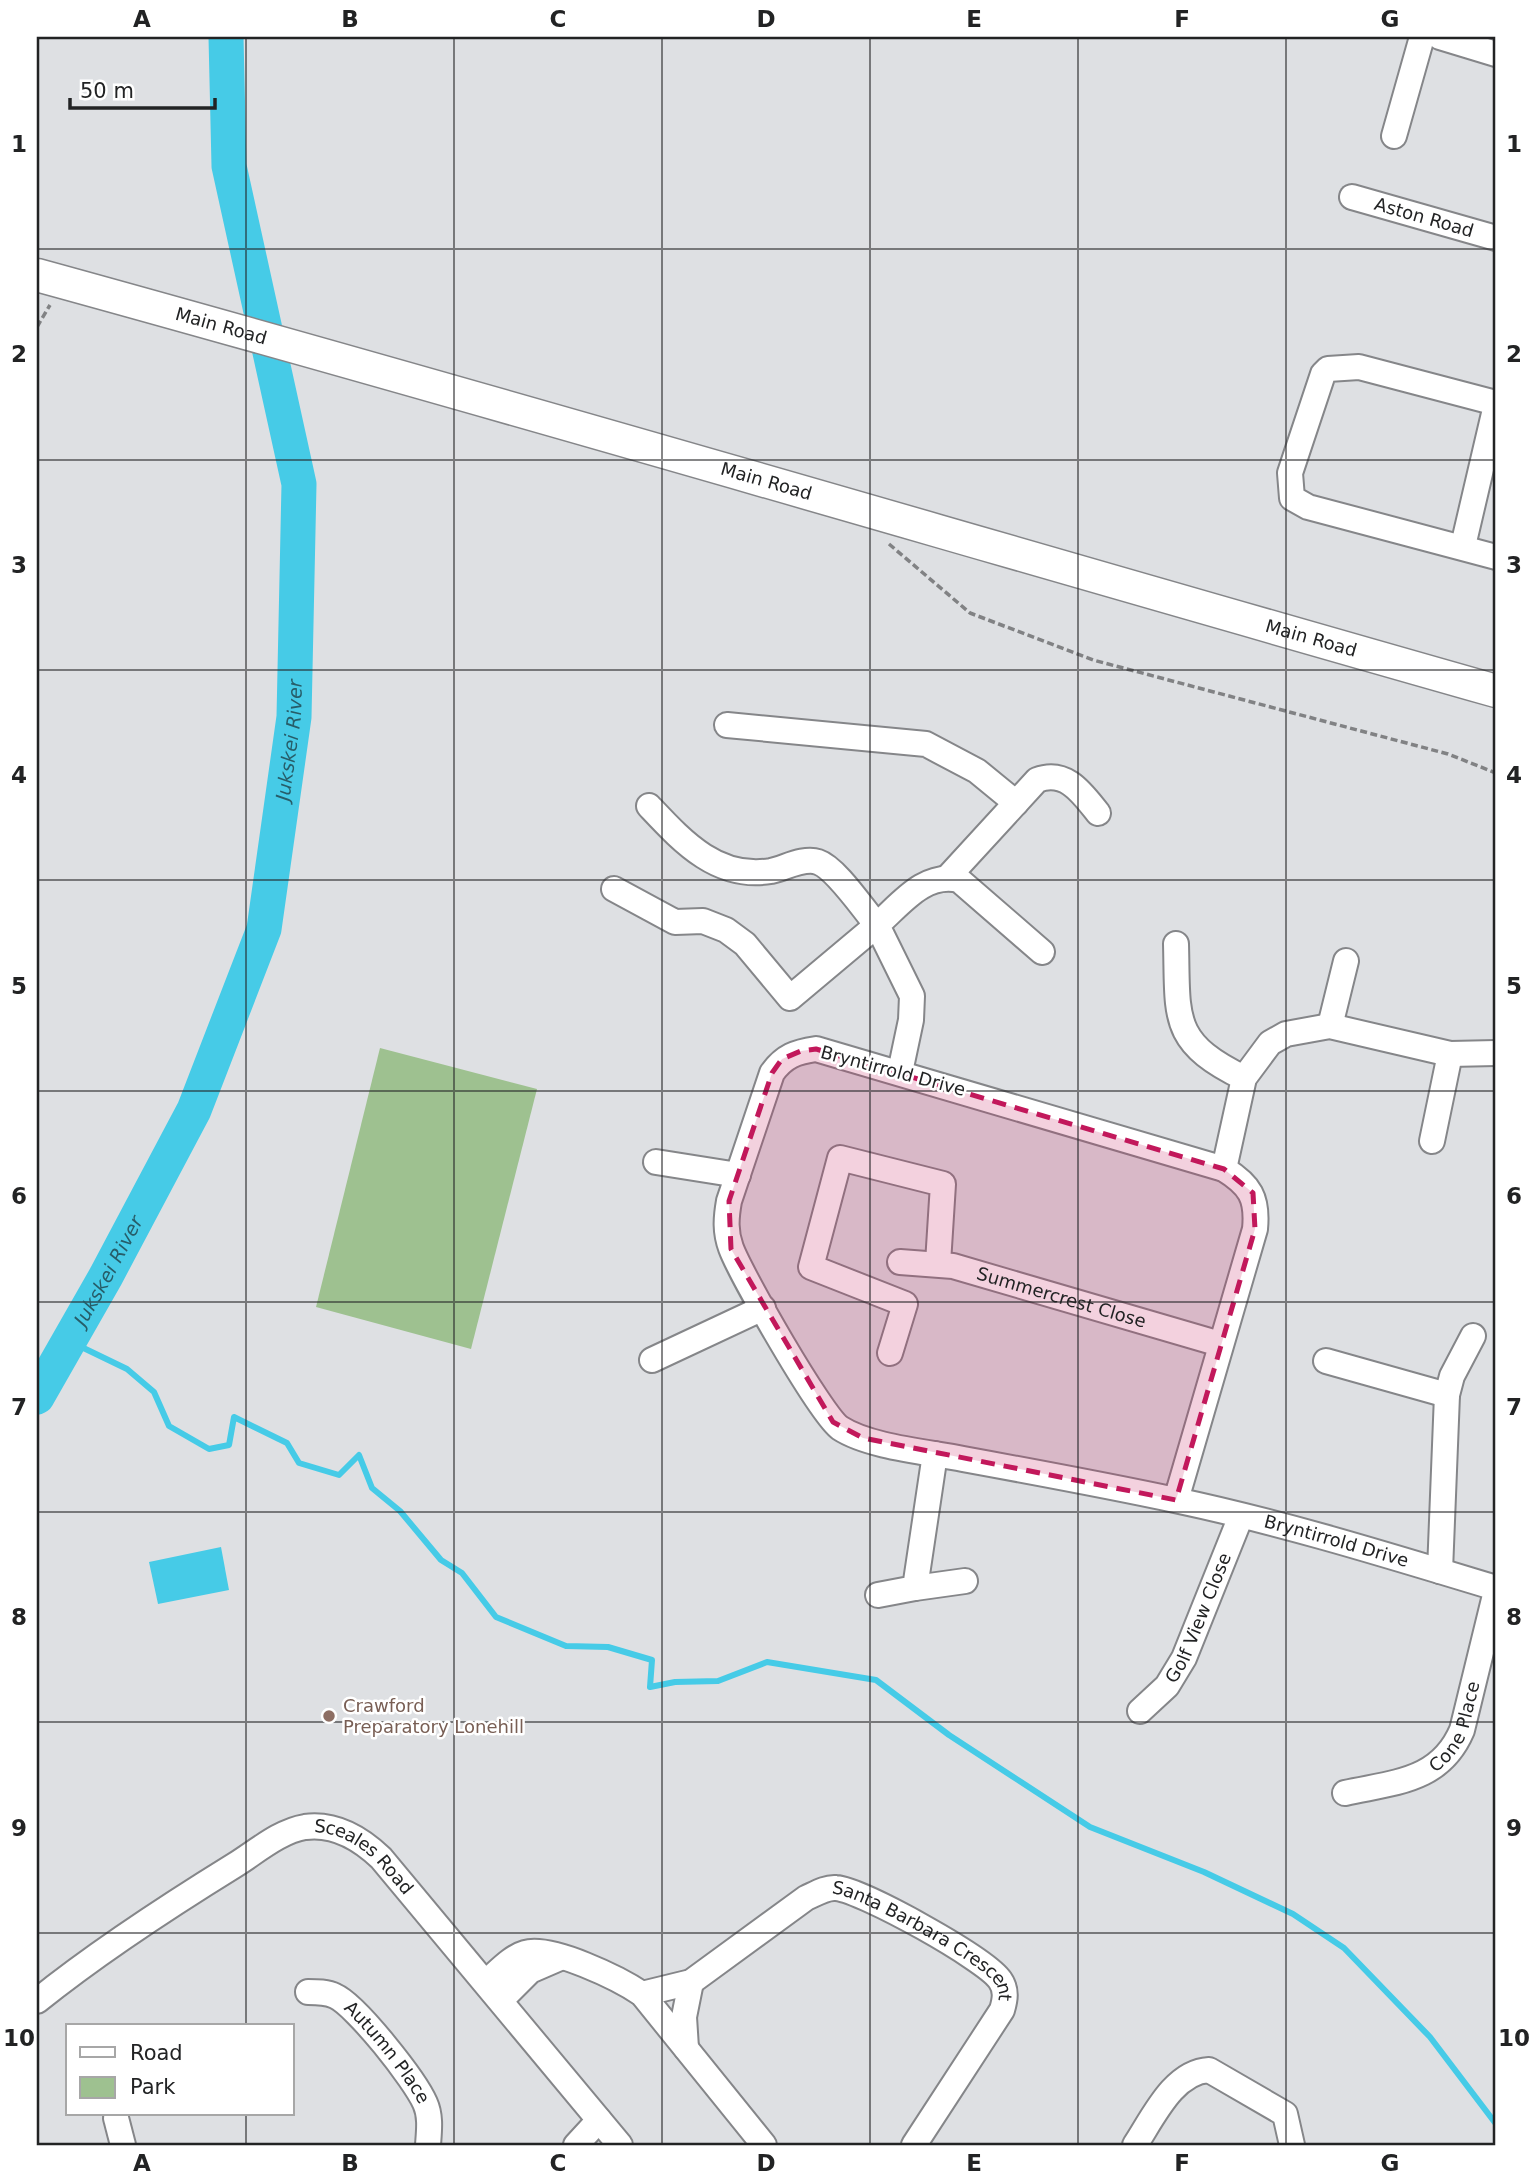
<svg xmlns="http://www.w3.org/2000/svg" width="1533" height="2182" font-family="'DejaVu Sans',sans-serif">
	<rect width="100%" height="100%" fill="#dee0e3"/>
	<path fill="#9ec190" d="M380 1048 537 1089 471 1349 316 1307Z"/>
	<path fill="#46cbe7" d="M221 1547 229 1590 158 1604 149 1562Z"/>
	<g fill="none" stroke-linecap="round" stroke-linejoin="round">
		<path stroke="#46cbe7" stroke-width="6" d="M69 1341 127 1369 154 1392 169 1426 209 1449 229 1445 234 1417 287 1443 299 1463 339 1475 359 1455 372 1488 400 1511 441 1560 462 1573 496 1617 566 1646 608 1647 652 1660 650 1687 675 1682 718 1681 767 1662 876 1680 949 1735 1090 1827 1204 1872 1293 1914 1344 1948 1430 2037 1496 2124"/>
		<path stroke="#46cbe7" stroke-width="35" id="s1" d="M37 1397 106 1276 194 1110 264 929 294 717 299 484 229 166 226 37"/>
		<g stroke="#858689" stroke-width="28">
			<g id="minor">
				<path d="M1440 37 1496 54"/>
				<path d="M1394 136 1422 37"/>
				<path id="s2" d="M1352 197 1496 238"/>
				<path d="M1496 403 1359 367 1328 369 1323 374 1290 473 1292 498 1308 507 1496 557"/>
				<path d="M1463 546 1496 405"/>
				<path d="M727 725 926 744 977 771 1016 803"/>
				<path d="M948 877 1037 780C1066 769 1082 793 1098 813"/>
				<path d="M614 889 675 922 703 921 726 930 745 944 790 998 877 925C863 909 836 868 818 862 804 857 785 868 771 871 717 880 682 841 649 806"/>
				<path d="M1176 944C1178 1018 1170 1042 1244 1078"/>
				<path d="M1330 1026 1346 961"/>
				<path d="M900 1072 911 1020 912 996 877 925C901 904 924 872 959 880L1042 952"/>
				<path d="M1432 1141 1450 1054"/>
				<path d="M656 1162 738 1175"/>
				<path d="M1224 1169 1244 1078 1270 1043 1286 1034 1330 1026 1450 1054 1496 1053"/>
				<path id="s3" d="M900 1262 953 1266 1220 1344"/>
				<path d="M890 1353 905 1304 811 1267 840 1158 943 1184 938 1263"/>
				<path d="M652 1360 763 1308"/>
				<path d="M1326 1361 1447 1395"/>
				<path id="s4" d="M1176 1500 1255 1229C1258 1198 1250 1185 1224 1169L816 1049C796 1052 784 1056 772 1073L729 1201C726 1218 725 1232 731 1248 741 1275 821 1415 840 1428 869 1447 928 1452 963 1459 1034 1472 1105 1485 1175 1500 1284 1523 1390 1556 1496 1588"/>
				<path d="M1440 1571 1447 1395 1452 1376 1473 1336"/>
				<path d="M915 1588 965 1581"/>
				<path d="M878 1595 915 1588 935 1454"/>
				<path id="s5" d="M1140 1711 1167 1686 1184 1658 1241 1516"/>
				<path id="s6" d="M1345 1793C1394 1782 1440 1782 1462 1730L1496 1591"/>
				<path d="M486 1982C497 1973 511 1957 525 1953 551 1945 620 1979 642 1994L764 2145"/>
				<path id="s7" d="M308 1992C317 1992 327 1992 335 1996 356 2005 415 2080 425 2103 431 2116 429 2131 428 2145"/>
				<path id="s8" d="M642 1994 691 1982 806 1898C815 1894 826 1887 836 1888 862 1890 986 1959 1000 1980 1007 1990 1005 2000 1002 2010L914 2145"/>
				<path d="M501 2000 530 1971 560 1958"/>
				<path id="s9" d="M37 2001C99 1951 167 1907 235 1865 256 1852 280 1831 305 1827 335 1823 360 1838 381 1858L620 2145"/>
				<path d="M686 2048 684 2017 691 1982"/>
				<path d="M116 2118 123 2145"/>
				<path d="M576 2145 599 2120"/>
				<path d="M1135 2145C1153 2118 1173 2072 1209 2070L1285 2114 1292 2145"/>
			</g>
		</g>
		<g stroke="#858689" stroke-width="35">
			<g id="major">
				<path id="s10" d="M37 275C525 409 1009 553 1496 691"/>
			</g>
		</g>
		<path stroke="#818284" stroke-width="3.5" stroke-dasharray="7 3.5" stroke-linecap="butt" d="M37 327 50 305
			M889 544 970 613 1093 660 1448 754 1496 773"/>
		<use href="#minor" stroke="#fff" stroke-width="24"/>
		<use href="#major" stroke="#fff" stroke-width="32"/>
	</g>
	<path fill="#c2185b" fill-opacity="0.2" stroke="#c2185b" stroke-width="5" stroke-dasharray="14 9" stroke-linejoin="round" d="M816 1049 1224 1169 1253 1193 1255 1229 1176 1500 863 1438 833 1422 731 1249 729 1201 772 1073 782 1059 801 1051Z"/>
	<path fill="none" stroke="#222324" stroke-width="2" stroke-opacity="0.55" d="M246 37V2026M454 37V2145M662 37V2145M870 37V2145M1078 37V2145M1286 37V2145M37 249H1496M37 460H1496M37 670H1496M37 880H1496M37 1091H1496M37 1302H1496M37 1512H1496M37 1722H1496M37 1933H1496M246 2114V2145"/>
	<circle fill="#8d6e63" stroke="#fff" stroke-width="2.5" cx="329" cy="1716" r="7"/>
	<g text-anchor="middle" stroke-width="5" stroke-linejoin="round" paint-order="stroke">
		<g font-size="18" fill="#222324" stroke="#fff">
			<text dy="6" stroke="none"><textPath href="#s2" startOffset="75">Aston Road</textPath></text>
			<text dy="6" stroke="none"><textPath href="#s10" startOffset="191">Main Road</textPath></text>
			<text dy="6" stroke="none"><textPath href="#s10" startOffset="758">Main Road</textPath></text>
			<text dy="6" stroke="none"><textPath href="#s10" startOffset="1325">Main Road</textPath></text>
			<text transform="translate(893 1071) rotate(15)" y="6">Bryntirrold Drive</text>
			<text dy="6" stroke="none"><textPath href="#s3" startOffset="166">Summercrest Close</textPath></text>
			<text dy="6" stroke="none"><textPath href="#s4" startOffset="1736">Bryntirrold Drive</textPath></text>
			<text dy="6" stroke="none"><textPath href="#s5" startOffset="112">Golf View Close</textPath></text>
			<text dy="6" stroke="none"><textPath href="#s6" startOffset="140">Cone Place</textPath></text>
			<text dy="6" stroke="none"><textPath href="#s9" startOffset="390">Sceales Road</textPath></text>
			<text dy="6" stroke="none"><textPath href="#s8" startOffset="329">Santa Barbara Crescent</textPath></text>
			<text dy="6" stroke="none"><textPath href="#s7" startOffset="105">Autumn Place</textPath></text>
		</g>
		<g font-size="18" fill="#785e54" stroke="#fff" text-anchor="start">
			<text x="343" y="1712">Crawford<tspan x="343" dy="21">Preparatory Lonehill</tspan></text>
		</g>
		<g font-size="19" font-style="italic" fill="#275d69" stroke="#fff">
			<text dy="7" stroke="none"><textPath href="#s1" startOffset="712">Jukskei River</textPath></text>
			<text dy="7" stroke="none"><textPath href="#s1" startOffset="145">Jukskei River</textPath></text>
		</g>
	</g>
	<rect width="1533" height="2182" fill="none" stroke="#ffffff" stroke-width="77"/>
	<rect x="66" y="2024" width="228" height="91" fill="#ffffff" stroke="#a7a7a7" stroke-width="2"/>
	<rect x="80" y="2047" width="35" height="10" fill="#ffffff" stroke="#a7a7a7" stroke-width="2"/>
	<text x="130" y="2060" font-size="21" fill="#222324">Road</text>
	<rect x="80" y="2077" width="35" height="21" fill="#9ec190" stroke="#a7a7a7" stroke-width="2"/>
	<text x="130" y="2094" font-size="21" fill="#222324">Park</text>
	<path d="M70 98v10h145v-10" fill="none" stroke="#222324" stroke-width="3.5"/>
	<text x="80" y="98" font-size="21" fill="#222324" stroke="#ffffff" stroke-width="5" paint-order="stroke">50 m</text>
	<rect x="38" y="38" width="1456" height="2106" fill="none" stroke="#222324" stroke-width="2.5"/>
	<g font-size="23" text-anchor="middle" font-weight="bold" fill="#222324">
		<text x="142" y="27">A</text>
		<text x="350" y="27">B</text>
		<text x="558" y="27">C</text>
		<text x="766" y="27">D</text>
		<text x="974" y="27">E</text>
		<text x="1182" y="27">F</text>
		<text x="1390" y="27">G</text>
		<text x="19" y="152">1</text>
		<text x="1514" y="152">1</text>
		<text x="19" y="362">2</text>
		<text x="1514" y="362">2</text>
		<text x="19" y="573">3</text>
		<text x="1514" y="573">3</text>
		<text x="19" y="783">4</text>
		<text x="1514" y="783">4</text>
		<text x="19" y="994">5</text>
		<text x="1514" y="994">5</text>
		<text x="19" y="1204">6</text>
		<text x="1514" y="1204">6</text>
		<text x="19" y="1415">7</text>
		<text x="1514" y="1415">7</text>
		<text x="19" y="1625">8</text>
		<text x="1514" y="1625">8</text>
		<text x="19" y="1836">9</text>
		<text x="1514" y="1836">9</text>
		<text x="19" y="2046">10</text>
		<text x="1514" y="2046">10</text>
		<text x="142" y="2171">A</text>
		<text x="350" y="2171">B</text>
		<text x="558" y="2171">C</text>
		<text x="766" y="2171">D</text>
		<text x="974" y="2171">E</text>
		<text x="1182" y="2171">F</text>
		<text x="1390" y="2171">G</text>
	</g>
</svg>
